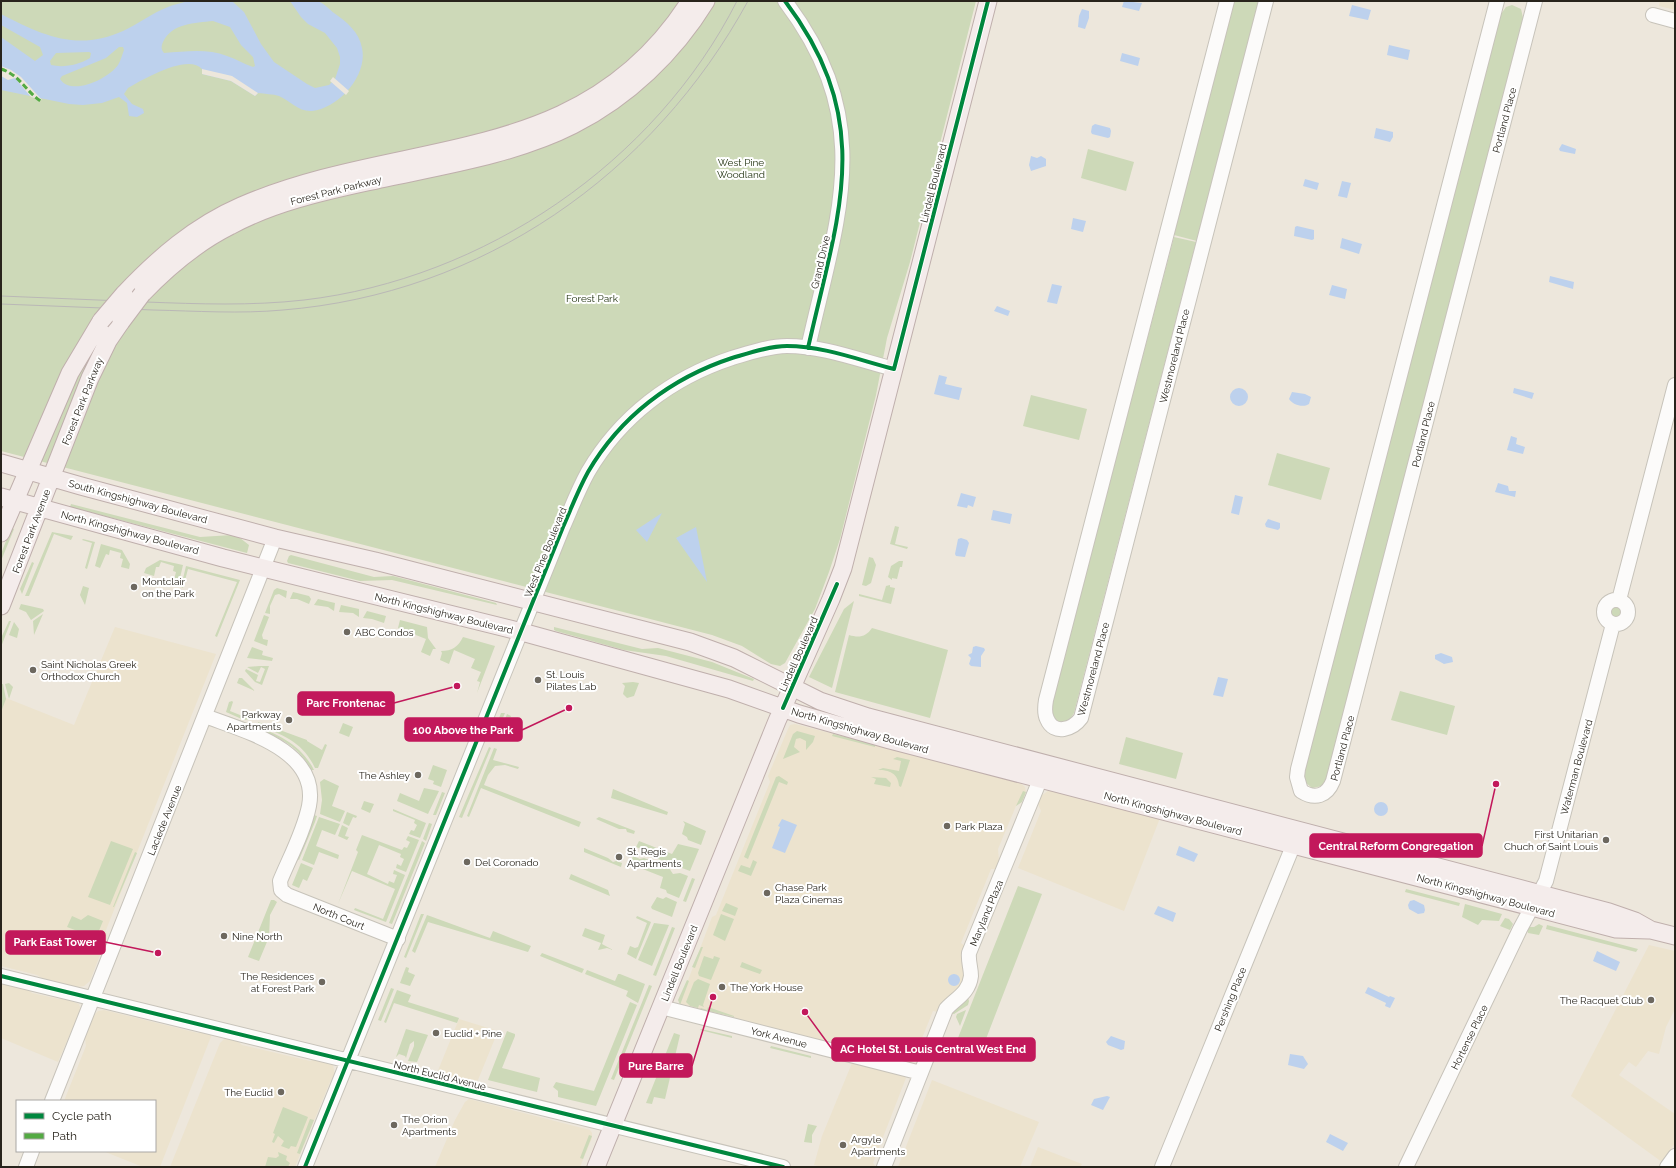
<svg xmlns="http://www.w3.org/2000/svg" width="1676" height="1168" font-family="Raleway,sans-serif">
	<rect width="100%" height="100%" fill="#ede7dc"/>
	<path fill="#ece3ce" d="M1660 1H1675V10L1659 6Z
		M115 627 216 654 106 930 107 937 90 981 84 986 77 987 45 980 37 975 1 966V696L74 725Z
		M795 724 1019 782 1025 787 1026 792 1023 800 1016 806 998 849 999 861 995 869H991L961 943 965 946 962 958 965 975 962 984 938 1012 933 1011 912 1063 681 1006 679 1004 712 917 716 915 770 782 768 776 788 729 790 725Z
		M1049 790 1160 818 1124 911 1018 868 1041 811 1038 804 1041 796Z
		M1649 945 1675 951V1009L1666 1027 1659 1054 1648 1051 1636 1067 1629 1062 1619 1075 1675 1114V1143L1662 1162 1571 1096Z
		M1 982 28 989 32 993 59 999 63 998 79 1004 81 1010 73 1032 70 1034 58 1062 1 1038Z
		M104 1010 198 1033 203 1030 212 1034 160 1167H143L103 1151H155V1101H64L86 1046 85 1037 94 1015 98 1011Z
		M459 1019 498 1031 478 1080 475 1083 437 1073Z
		M225 1038 236 1040 242 1045 310 1061 315 1059 333 1065 335 1075 330 1082 295 1167H170L220 1043Z
		M852 1063 904 1076 906 1078 873 1163 876 1167H823L814 1165 822 1136Z
		M932 1080 1039 1122 1020 1167H898Z
		M469 1099 590 1130 592 1133V1138L580 1167H435L455 1120 465 1102Z
		M1038 1147 1082 1164 1080 1167H1030Z"/>
	<path fill="#cdd9b8" d="M1 1H976L910 262 887 338 876 395 840 539 829 572 815 609 785 663 780 666 771 664 742 646 712 635 1 451Z
		M1234 1H1259L1197 241 1174 235Z
		M1512 5 1521 9 1523 18 1327 778 1322 786 1312 788 1305 782 1303 775 1501 14 1506 7Z
		M1088 149 1134 162 1126 191 1081 178Z
		M1174 237 1196 242 1074 713 1069 721 1060 723 1052 716 1051 707Z
		M1031 395 1087 409 1079 440 1023 426Z
		M1277 453 1330 468 1321 500 1268 485Z
		M71 504 200 537 232 535 240 538 249 545 247 553 70 507Z
		M895 526 899 527 895 544 908 547 907 549 890 544Z
		M11 528 14 529 1 561V554Z
		M52 532 73 536 71 540 54 534 29 596H25Z
		M83 539 95 542 87 569 85 568 92 543 82 540Z
		M101 544 122 550 130 564 129 569 121 567 123 559 120 558 121 553 110 550 109 555 106 554 100 568 95 566Z
		M291 555 374 577 393 576 496 603 497 605 392 580 360 581 288 563 287 561 289 556Z
		M869 557 873 558 876 565 871 583 866 586 862 585Z
		M160 560 183 565 179 582 174 580 176 572 173 571 174 566 161 562 159 567H156L154 576 144 573 146 568Z
		M899 561H903L902 567H900L897 579 892 578V580L888 577 891 566Z
		M32 562 34 563 22 594 20 589Z
		M186 566 240 580 217 637 215 636 237 582 188 569 183 588 181 587Z
		M890 585V587L895 588 891 604 859 596V594L882 600 886 586Z
		M83 586 89 588 85 605 80 595Z
		M277 588 287 591 286 598 279 594 275 595 270 606V614L265 613 274 590Z
		M293 592 309 596 311 599 309 604 297 599H290Z
		M318 599 335 603 334 611 328 607 314 605Z
		M854 601 832 688 809 677 844 609Z
		M21 604 43 609 44 611 31 620 26 612 19 609Z
		M341 605 359 609V617L353 613 339 612Z
		M1610 612a6 6 0 1 1 12 0a6 6 0 1 1-12 0Z
		M367 611 386 616 384 623 372 619 363 618Z
		M43 614 34 635 33 621Z
		M264 615 269 617 262 635 263 639 268 640 267 646 254 641Z
		M400 620 427 627 428 638 436 649H433L430 656 421 652 426 639 398 628Z
		M9 621H11L1 647V638Z
		M14 622 19 629 17 638 9 635Z
		M554 627 642 649 658 648 712 662 754 679 753 681 666 656 624 650 556 631 554 630Z
		M872 628 948 650 930 718 835 692 849 635C859 638 866 637 872 628Z
		M463 637 495 646 477 693 480 682 477 681 481 672 471 668 475 659 454 650 449 664 440 660 442 653 441 651C452 651 458 647 463 637Z
		M252 647 263 651 262 655 273 658 272 661 247 658Z
		M259 666H269L262 685 255 682 245 671 246 669 258 675 256 681 260 682 265 669 261 667 258 673 247 667Z
		M239 678H242L255 691 237 683Z
		M633 682 639 683 634 696 627 698 623 694 625 686 622 683Z
		M9 683 13 687 9 699 5 684Z
		M1 684H3L6 699 1 712Z
		M1400 691 1455 706 1447 735 1391 720Z
		M232 701 233 702 230 711 250 719 244 720 226 712 229 702Z
		M501 713H505L494 739 492 737Z
		M507 714 511 716 500 741 497 740Z
		M228 716C261 729 297 736 314 770H311C296 738 258 730 228 718Z
		M258 722 307 740V741L322 750 325 744 327 745 318 768H315C303 742 283 735 258 725Z
		M343 723 353 727 349 737 339 733Z
		M797 731 815 736 813 742 806 750V741L800 738 796 739 794 747 800 752 783 759 793 734Z
		M833 734 875 744V747L832 736Z
		M1126 737 1183 753 1176 779 1119 764Z
		M489 747 491 748 462 818 459 817Z
		M494 748 497 749 493 760 519 767 518 769 505 765 495 766 488 775 484 785 581 822 579 827 481 788 469 817 467 816Z
		M897 757 910 760 901 787 899 786C898 773 889 770 878 770L883 768 899 771 901 761 893 759Z
		M433 765 447 770 441 787 433 784 434 781 428 779Z
		M779 776 788 782 787 785 779 782 748 859 744 857 776 777Z
		M871 777 886 778 891 783 890 787 874 784 876 779Z
		M324 779 339 786 332 806 345 811 340 822 320 814 322 800 320 782Z
		M424 788 439 791 428 814 397 801 400 793 419 801Z
		M613 789 668 812 667 815 611 798Z
		M1023 791 1026 792 1022 802 1016 806Z
		M442 792 445 793 436 815H433Z
		M364 801 374 804 370 813 361 809Z
		M393 809 426 823 420 838 409 834 411 830 414 831 417 825 414 823 415 820 393 811Z
		M347 812 357 816 356 818 353 817 349 826 343 823Z
		M314 815 317 816 315 822 299 860 297 859Z
		M319 817 340 824 335 835 322 830 316 846 339 855 338 859 319 852 314 865 302 860Z
		M599 817 635 831 634 834 627 832 626 829H619L596 819Z
		M683 821 706 831 701 845 688 840 687 837 682 834 685 824Z
		M429 823 432 824 426 841 423 839Z
		M342 825 348 828 345 836 349 837 347 840 338 836Z
		M362 835 402 850 404 847 407 848 410 842 406 840 408 836 419 840 406 872 396 868 397 864 401 866 404 859 400 857 401 854 379 845 367 874 388 884 389 881 394 883 397 875 393 874 394 870 405 875 386 922 354 910 355 908 383 919 395 889 352 871 338 904 358 852 356 850Z
		M111 841 133 849 110 905 88 897Z
		M422 841 425 843 392 924 389 923Z
		M639 841 672 854 678 844 699 849 690 871 682 868 678 862 671 864 646 854 644 850 636 847Z
		M584 848 608 858 613 862 616 861 622 863 621 867 584 852Z
		M135 852 137 853 114 907H113Z
		M633 856 640 859 644 858 669 868 673 874 680 873 688 876 679 898 667 893 666 890 660 888 663 877 630 864Z
		M753 860 757 862 751 876 738 871 741 865 750 868Z
		M301 863 313 868 307 881 303 879 299 888 292 885Z
		M571 874 608 890 610 896 569 879Z
		M692 878 695 879 686 902 683 901Z
		M1018 886 1042 894 979 1057 954 1048Z
		M1406 889 1460 903 1459 906 1405 892Z
		M657 897 663 899 666 897 677 902 672 917 652 909 651 907Z
		M271 900H274L277 902 270 915 269 937 259 961 248 957Z
		M726 903 738 908 735 916 722 911Z
		M1465 904 1502 914 1499 921 1482 920 1478 925 1462 917Z
		M421 914H424L406 958 404 957Z
		M721 914 734 919 725 941 713 935Z
		M88 915 103 921 96 938 67 927 72 916 81 920Z
		M427 915 490 938 493 931 531 946 528 952 428 922 415 953 412 951Z
		M637 916 651 922 636 959 627 954 630 946 635 948 638 947 647 923 636 918Z
		M1505 918 1509 919 1513 924 1510 930 1500 926Z
		M654 923 669 925 652 966 638 960Z
		M1539 924 1543 926 1539 935 1528 933 1527 929 1528 927H1534Z
		M1547 925 1638 949 1636 952 1546 929Z
		M672 927 675 928 656 976 653 975Z
		M585 928 605 935 602 944 613 950 607 948 598 950 601 943 582 936Z
		M701 947H703L695 968 692 967Z
		M542 953 584 969 582 973 540 956Z
		M704 956 713 959 714 956 720 958 711 980 699 976 698 973Z
		M742 962 762 970 760 974 740 967Z
		M406 967 409 968 408 972 415 975 410 986 400 983Z
		M587 970 615 981 618 974H620L645 984 638 1003 626 996 628 991 585 974Z
		M698 979 710 984 703 1005 704 1007 699 1005 698 1008 690 1006 686 1002 694 982Z
		M687 980 689 981 680 1005 678 1000Z
		M649 985 652 986 614 1080 611 1079Z
		M391 988 394 989 381 1021 378 1020Z
		M397 990 411 995 408 1002 459 1018 457 1023 394 1003 386 1023 384 1022Z
		M968 998 969 1001 968 1005 954 1014 951 1013Z
		M630 1002 637 1005 596 1106 558 1097V1091L553 1087 556 1082 594 1091Z
		M708 1007 734 1016V1017L700 1009 701 1008 707 1010Z
		M966 1010 960 1026 956 1017 957 1014Z
		M406 1029 428 1035 417 1062 408 1061 414 1046V1041L410 1044 406 1058 405 1056 399 1054 396 1057Z
		M701 1029 732 1036V1038L700 1030Z
		M507 1031 515 1034V1036L502 1068 540 1078 537 1092 488 1080Z
		M674 1033 680 1035 665 1099 654 1097 652 1104 646 1103Z
		M771 1046 811 1056V1058L770 1048Z
		M283 1107 308 1117 296 1147 291 1146 289 1149 281 1146 284 1141 278 1136 274 1143 272 1142 275 1134 273 1133Z
		M310 1119 314 1120 300 1154 297 1153Z
		M808 1124 817 1126 812 1135V1143L804 1142Z
		M589 1135 592 1136 583 1159 580 1158Z
		M278 1152 287 1156 286 1160 290 1163 288 1167H265L268 1157 276 1158 279 1156Z"/>
	<path fill="#bdd1ed" fill-rule="evenodd" d="M189 1 233 2 244 12 261 44 274 62 307 84 315 88 329 85 335 79 340 64V57L337 48 325 33 308 24 301 17 290 1C299 1 309 0 317 1 323 2 330 10 334 13 347 22 359 32 362 48 368 75 339 108 312 111 299 112 290 101 279 96 273 94 265 94 258 93L255 96 231 81 202 74V69C188 53 142 80 128 88L124 94 132 104 143 109 144 113 137 117 129 116 127 103 119 97 102 103 83 105 69 104 1 90V37L35 61 43 55 40 47 1 25V14C42 35 77 52 123 31 138 24 152 13 168 7 175 4 182 3 189 1ZM213 21 230 27 241 45 253 57 255 66 253 67C244 64 236 59 227 56 206 48 185 52 164 53 161 49 161 47 163 42 172 23 195 23 213 21ZM119 47H123L124 50C122 55 121 60 118 65 109 78 72 97 60 79L62 76 106 58ZM89 52 91 53 90 58C79 65 63 68 51 65L50 61 56 53Z
		M1124 1 1142 3 1139 11 1122 7Z
		M1352 5 1371 10 1368 20 1349 16Z
		M1082 9 1089 11V18L1085 29 1078 27 1079 16Z
		M1389 45 1410 50 1408 60 1387 55Z
		M1122 53 1140 58 1138 66 1120 61Z
		M1095 124 1110 128 1111 131 1110 137 1108 138 1092 134 1091 132 1092 126Z
		M1376 128 1393 132V137L1390 142 1374 138Z
		M1562 144 1576 149 1575 154 1560 151 1559 149Z
		M1031 156 1037 158 1041 156 1046 159V166L1031 171 1029 165Z
		M1305 179 1319 183 1317 190 1303 186Z
		M1342 181 1351 183 1347 198 1338 196Z
		M1073 218 1086 221 1083 232 1071 229Z
		M1297 226 1314 230V239L1312 240 1294 236 1295 227Z
		M1342 238 1362 244 1359 254 1340 248Z
		M1550 276 1574 282 1573 289 1549 282Z
		M1052 284 1062 286 1057 304 1047 302Z
		M1332 285 1347 289 1345 299 1329 295Z
		M997 306 1010 311 1008 316 994 311Z
		M939 375 947 377 945 384 962 388 959 400 934 394Z
		M1514 388 1534 393 1532 399 1513 393Z
		M1230 397a9 9 0 1 1 18 0a9 9 0 1 1-18 0Z
		M1292 392 1305 394 1311 397 1309 404C1303 408 1293 405 1289 399Z
		M1511 436 1517 438 1516 444 1525 447 1523 454 1507 450Z
		M1498 483 1508 486 1509 491H1516L1515 497 1495 492Z
		M961 493 976 497 973 507 968 505 967 508 957 506Z
		M1235 495 1243 497 1239 515 1231 513Z
		M993 510 1012 514 1010 524 991 520Z
		M662 513 647 542 636 530Z
		M1268 519 1280 523V528L1278 530 1266 527 1265 524Z
		M696 527 707 582 676 538Z
		M961 538 967 540 969 543 965 557 956 556 955 554 958 539Z
		M976 646 984 648 985 650 981 656V667L971 666 969 664 971 658 968 655 972 653 973 647Z
		M1441 653 1452 657 1453 662 1444 664 1435 659V655Z
		M1218 677 1228 679 1223 697 1213 695Z
		M1374 809a7 7 0 1 1 14 0a7 7 0 1 1-14 0Z
		M782 819 797 825 785 853 772 848 780 827 778 826Z
		M1179 846 1198 854 1194 862 1176 855Z
		M1414 900 1424 905 1425 910 1424 913 1418 914 1409 909 1408 905 1410 901Z
		M1158 906 1176 913 1173 922 1154 914Z
		M1597 951 1620 962 1616 971 1593 961Z
		M948 980a6 6 0 1 1 12 0a6 6 0 1 1-12 0Z
		M1368 987 1389 997 1390 996 1395 998 1390 1008 1385 1006 1386 1003 1365 993Z
		M1111 1036 1125 1041 1124 1049 1121 1050 1108 1045 1106 1042Z
		M1290 1054 1303 1056 1308 1064 1304 1069 1288 1065Z
		M1107 1096 1110 1097 1103 1110 1091 1105 1094 1099Z
		M1330 1134 1348 1143 1343 1151 1326 1142Z"/>
	<path fill="#ede7dc" d="M1 66 11 70 21 77 42 100 31 97 15 78 8 80 1 76Z
		M202 69 232 76 258 93 255 96 231 81 202 74Z
		M333 77 349 91 346 95 330 81Z"/>
	<g fill="none" stroke-linecap="round" stroke-linejoin="round">
		<g stroke="#c7c3ba" stroke-width="16">
			<path id="minor" d="M785 1C877 123 838 214 808 348
				M1227 1 1046 700C1045 706 1044 713 1047 719 1054 736 1073 729 1081 718L1266 1
				M1497 1 1298 769 1297 777 1301 791C1315 800 1327 796 1333 781L1535 1
				M1653 15 1675 21
				M1619 600 1675 385
				M1604 612a12 12 0 1 1 24 0a12 12 0 1 1-24 0Z
				M205 716C244 731 320 750 309 806 304 831 290 857 280 881L281 890 287 895 398 939
				M1 976 783 1167
				M661 1007 921 1073
				M52 1101 275 538
				M26 1167 32 1151
				M305 1167 563 527C571 509 578 490 588 472 620 417 671 378 732 358 749 353 769 346 787 346 823 346 859 360 894 369
				M884 1167 946 1009C956 998 969 993 971 976 971 968 968 961 969 953L1044 770
				M1162 1167 1297 836
				M1406 1167 1520 929 1546 881 1613 624
				M1667 1167 1675 1156"/>
		</g>
		<g stroke="#bfafac" stroke-width="19">
			<path id="major" d="M124 294C158 258 195 226 241 206 402 136 582 171 690 1
				M142 294C168 267 196 243 230 226 272 203 321 192 367 182 434 167 512 156 573 125 628 97 674 53 706 1
				M1 463 81 486 275 538 375 561 690 642 734 658 820 701 868 717 1609 912 1635 921 1651 930 1675 936
				M1 497 223 558 522 632 729 689 799 714 890 740 1616 929 1649 930
				M1 533 70 373 101 321
				M1 606 90 378 108 341 121 322
				M596 1167 777 721 831 599 843 568 988 1"/>
		</g>
		<use href="#minor" stroke="#fcfbfa" stroke-width="14"/>
		<use href="#major" stroke="#f4eceb" stroke-width="17"/>
		<path stroke="#bab8b6" stroke-width="1" d="M1 296C49 298 98 300 146 302 199 304 251 306 304 300 484 279 655 163 737 1
			M1 304C52 306 102 308 153 310 196 311 240 314 283 310 482 294 653 175 748 1"/>
		<g stroke="#bfafac" stroke-width="19" stroke-linecap="butt">
			<path id="major-bridge" d="M101 321 124 294
				M121 322 142 294"/>
		</g>
		<use href="#major-bridge" stroke="#f4eceb" stroke-width="17"/>
		<path stroke="#53aa43" stroke-width="3" stroke-dasharray="6 3" stroke-linecap="butt" d="M1 69C20 75 26 92 42 102"/>
		<g stroke="#fff" stroke-width="6">
			<path id="cycleway" d="M785 1C877 123 838 214 808 348
				M783 708 837 584
				M1 976 783 1167
				M305 1167 563 527C571 509 578 490 588 472 620 417 671 378 732 358 749 353 769 346 787 346 823 346 859 360 894 369L988 1"/>
		</g>
		<use href="#cycleway" stroke="#00873e" stroke-width="4"/>
	</g>
	<g fill="#6d685f" stroke="#fff" stroke-width="1.5">
		<circle cx="134" cy="587" r="4"/>
		<circle cx="347" cy="632" r="4"/>
		<circle cx="33" cy="670" r="4"/>
		<circle cx="538" cy="680" r="4"/>
		<circle cx="289" cy="720" r="4"/>
		<circle cx="418" cy="775" r="4"/>
		<circle cx="947" cy="826" r="4"/>
		<circle cx="1606" cy="840" r="4"/>
		<circle cx="619" cy="857" r="4"/>
		<circle cx="467" cy="862" r="4"/>
		<circle cx="767" cy="893" r="4"/>
		<circle cx="224" cy="936" r="4"/>
		<circle cx="322" cy="982" r="4"/>
		<circle cx="722" cy="987" r="4"/>
		<circle cx="1651" cy="1000" r="4"/>
		<circle cx="436" cy="1033" r="4"/>
		<circle cx="281" cy="1092" r="4"/>
		<circle cx="394" cy="1125" r="4"/>
		<circle cx="843" cy="1145" r="4"/>
	</g>
	<g text-anchor="middle" stroke-width="4" stroke-linejoin="round" paint-order="stroke">
		<g font-size="10" fill="#28241c" stroke="#fff">
			<text transform="translate(1504 120) rotate(-75)" y="4">Portland Place</text>
			<text transform="translate(933 183) rotate(-76)" y="4">Lindell Boulevard</text>
			<text transform="translate(336 190) rotate(-14)" y="4">Forest Park Parkway</text>
			<text transform="translate(820 262) rotate(-77)" y="4">Grand Drive</text>
			<text transform="translate(1174 356) rotate(-76)" y="4">Westmoreland Place</text>
			<text transform="translate(82 401) rotate(-68)" y="4">Forest Park Parkway</text>
			<text transform="translate(1423 434) rotate(-76)" y="4">Portland Place</text>
			<text transform="translate(138 501) rotate(15)" y="4">South Kingshighway Boulevard</text>
			<text transform="translate(31 531) rotate(-69)" y="4">Forest Park Avenue</text>
			<text transform="translate(130 532) rotate(15)" y="4">North Kingshighway Boulevard</text>
			<text transform="translate(545 552) rotate(-68)" y="4">West Pine Boulevard</text>
			<text transform="translate(444 613) rotate(14)" y="4">North Kingshighway Boulevard</text>
			<text transform="translate(798 654) rotate(-66)" y="4">Lindell Boulevard</text>
			<text transform="translate(1093 669) rotate(-75)" y="4">Westmoreland Place</text>
			<text transform="translate(860 730) rotate(16)" y="4">North Kingshighway Boulevard</text>
			<text transform="translate(1342 748) rotate(-75)" y="4">Portland Place</text>
			<text transform="translate(1576 767) rotate(-75)" y="4">Waterman Boulevard</text>
			<text transform="translate(1173 813) rotate(15)" y="4">North Kingshighway Boulevard</text>
			<text transform="translate(164 820) rotate(-68)" y="4">Laclede Avenue</text>
			<text transform="translate(1486 895) rotate(15)" y="4">North Kingshighway Boulevard</text>
			<text transform="translate(986 913) rotate(-67)" y="4">Maryland Plaza</text>
			<text transform="translate(339 916) rotate(22)" y="4">North Court</text>
			<text transform="translate(679 963) rotate(-68)" y="4">Lindell Boulevard</text>
			<text transform="translate(1230 999) rotate(-68)" y="4">Pershing Place</text>
			<text transform="translate(779 1037) rotate(14)" y="4">York Avenue</text>
			<text transform="translate(1469 1037) rotate(-64)" y="4">Hortense Place</text>
			<text transform="translate(440 1075) rotate(14)" y="4">North Euclid Avenue</text>
		</g>
		<g font-size="10" fill="#231" stroke="#fff">
			<text x="741" y="166">West Pine<tspan x="741" dy="12">Woodland</tspan></text>
			<text x="592" y="302">Forest Park</text>
		</g>
		<g font-size="10" fill="#28241c" stroke="#fff" text-anchor="start">
			<text x="142" y="585">Montclair<tspan x="142" dy="12">on the Park</tspan></text>
			<text x="355" y="636">ABC Condos</text>
			<text x="41" y="668">Saint Nicholas Greek<tspan x="41" dy="12">Orthodox Church</tspan></text>
			<text x="546" y="678">St. Louis<tspan x="546" dy="12">Pilates Lab</tspan></text>
			<text x="281" y="718" text-anchor="end">Parkway<tspan x="281" dy="12">Apartments</tspan></text>
			<text x="410" y="779" text-anchor="end">The Ashley</text>
			<text x="955" y="830">Park Plaza</text>
			<text x="1598" y="838" text-anchor="end">First Unitarian<tspan x="1598" dy="12">Chuch of Saint Louis</tspan></text>
			<text x="627" y="855">St. Regis<tspan x="627" dy="12">Apartments</tspan></text>
			<text x="475" y="866">Del Coronado</text>
			<text x="775" y="891">Chase Park<tspan x="775" dy="12">Plaza Cinemas</tspan></text>
			<text x="232" y="940">Nine North</text>
			<text x="314" y="980" text-anchor="end">The Residences<tspan x="314" dy="12">at Forest Park</tspan></text>
			<text x="730" y="991">The York House</text>
			<text x="1643" y="1004" text-anchor="end">The Racquet Club</text>
			<text x="444" y="1037">Euclid + Pine</text>
			<text x="273" y="1096" text-anchor="end">The Euclid</text>
			<text x="402" y="1123">The Orion<tspan x="402" dy="12">Apartments</tspan></text>
			<text x="851" y="1143">Argyle<tspan x="851" dy="12">Apartments</tspan></text>
		</g>
	</g>
	<path fill="none" stroke="#c2185b" stroke-width="1.5" d="M457 686L394 703M569 708L522 730M1496 784L1482 846M158 953L105 942M805 1012L832 1049M713 997L692 1066"/>
	<g fill="#c2185b" stroke="#fff" stroke-width="1.5">
		<circle cx="457" cy="686" r="4"/>
		<circle cx="569" cy="708" r="4"/>
		<circle cx="1496" cy="784" r="4"/>
		<circle cx="158" cy="953" r="4"/>
		<circle cx="805" cy="1012" r="4"/>
		<circle cx="713" cy="997" r="4"/>
	</g>
	<g fill="#c2185b" stroke="#c2185b" stroke-width="1.5">
		<rect x="298" y="692" width="96" height="23" rx="4"/>
		<rect x="405" y="718" width="117" height="23" rx="4"/>
		<rect x="1310" y="834" width="172" height="23" rx="4"/>
		<rect x="6" y="931" width="99" height="23" rx="4"/>
		<rect x="832" y="1038" width="203" height="23" rx="4"/>
		<rect x="620" y="1054" width="72" height="23" rx="4"/>
	</g>
	<g font-size="11" text-anchor="middle" font-weight="bold" fill="#fff">
		<text x="346" y="707">Parc Frontenac</text>
		<text x="463" y="734">100 Above the Park</text>
		<text x="1396" y="850">Central Reform Congregation</text>
		<text x="55" y="946">Park East Tower</text>
		<text x="933" y="1053">AC Hotel St. Louis Central West End</text>
		<text x="656" y="1070">Pure Barre</text>
	</g>
	<rect width="1676" height="1168" fill="none" stroke="#28241c" stroke-width="4"/>
	<rect x="16" y="1100" width="140" height="52" fill="#ffffff" stroke="#a9a7a4"/>
	<rect x="24" y="1113" width="20" height="6" fill="#00873e" stroke="#a9a7a4"/>
	<text x="52" y="1120" font-size="12" fill="#28241c">Cycle path</text>
	<rect x="24" y="1133" width="20" height="6" fill="#53aa43" stroke="#a9a7a4"/>
	<text x="52" y="1140" font-size="12" fill="#28241c">Path</text>
</svg>
